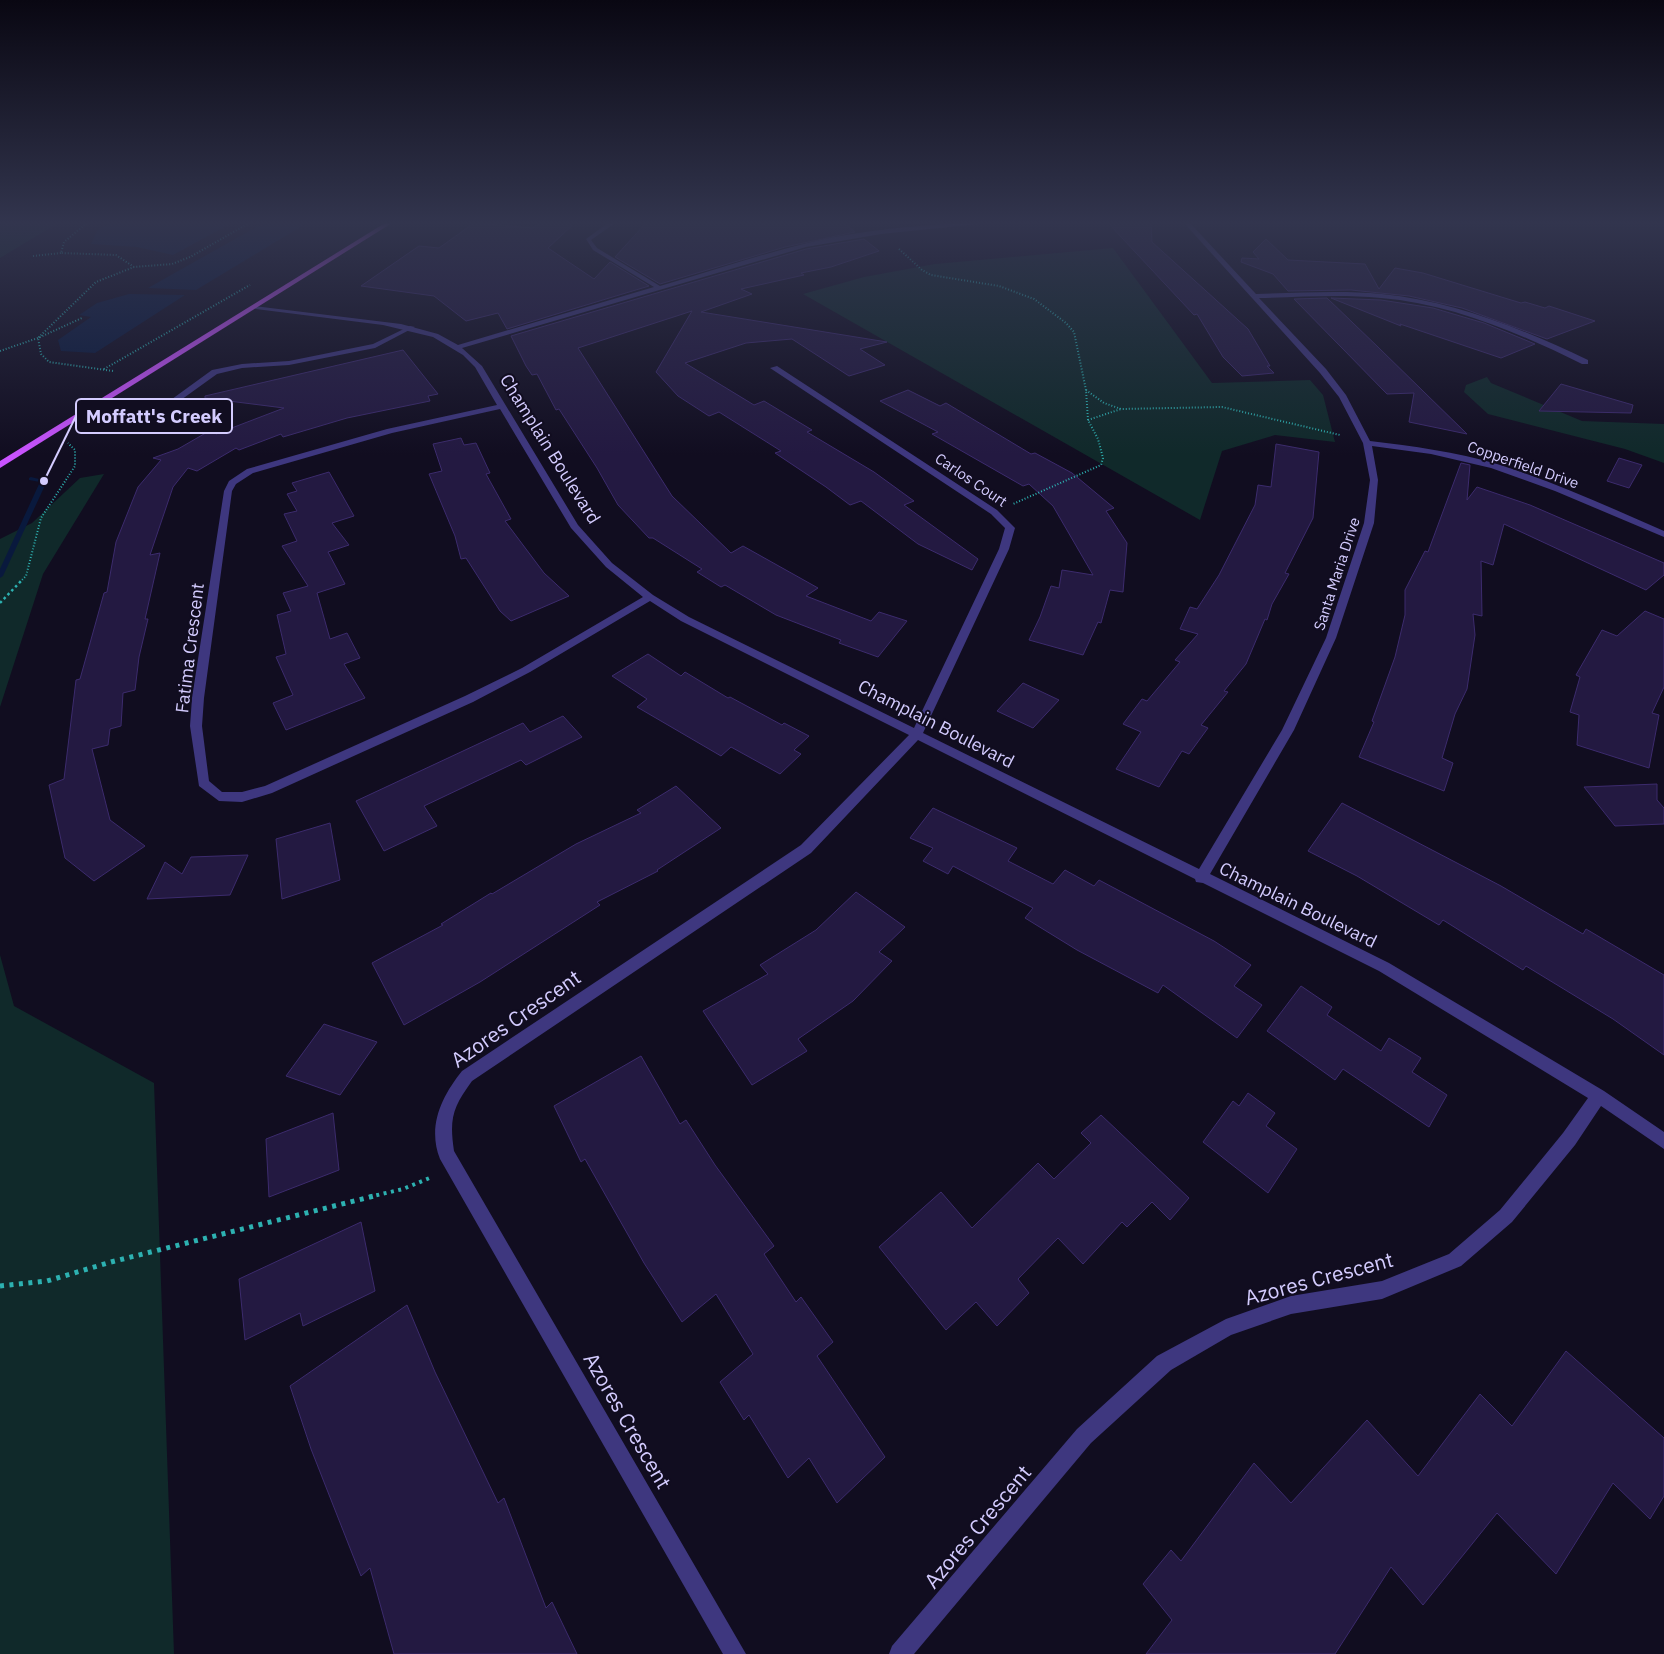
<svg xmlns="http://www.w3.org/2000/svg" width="1664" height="1654" font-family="'IBM Plex Sans',sans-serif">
	<rect width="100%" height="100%" fill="#110d20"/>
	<path fill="#10292a" d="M0 223H58L0 258Z
		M1113 248 1212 383 1310 380 1323 395 1335 442 1275 435 1222 451 1200 520 803 294 864 277 935 264Z
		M1487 377 1491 383 1582 421 1664 424V463L1625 449 1488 414 1464 392 1466 385Z
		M104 474 43 574 0 707V539L32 523 80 478Z
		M0 955 14 1006 154 1083 174 1654H0Z"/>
	<path fill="#09193d" d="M109 223H232L173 255 137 247 91 244 97 231Z
		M269 223H307L196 290 148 288 258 226Z
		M129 294 185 295 95 353 61 351 58 340 91 317 79 315 97 303Z"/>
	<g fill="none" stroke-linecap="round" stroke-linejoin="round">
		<path fill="#09193d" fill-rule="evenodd" d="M31 477 47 481 3 576 0 578V569L40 482 29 480V478Z"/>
	</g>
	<path fill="#231941" stroke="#3c2b6d" d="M474 223 533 228 540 223H575L548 248 594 279 610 262 649 286 507 329 498 313 466 321 434 296 361 286 419 246 439 248Z
		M646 223H844L855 232 785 247 660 284 615 257Z
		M1108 223H1151L1152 242 1248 329 1270 366H1267L1274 373 1242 376 1223 357 1197 314 1194 315Z
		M864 239 879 251 831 267 801 273 804 275 741 289 752 294 701 312 887 342 860 349 885 365 849 376 792 339 746 343 685 363 754 405 764 401 812 430 807 432 874 472 914 501 904 505 978 559 972 570 918 544 861 501 850 505 826 487 775 453 781 451 719 412 709 416 678 396 656 372 692 311 578 348 672 496 731 553 743 546 818 588 806 596 871 621 879 612 907 621 878 657 839 643 841 640 776 615 725 585 721 587 697 572 702 569 653 538H649L618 505 597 468 559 409 556 410 537 374 532 375 526 366 511 336 806 249Z
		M1266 239 1288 260 1365 264 1379 289 1395 268 1423 273 1521 303 1525 302 1545 308 1549 306 1595 321 1547 339 1462 308 1409 296 1351 290 1288 291 1273 274 1241 262 1242 258 1259 259 1253 252Z
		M1327 298 1379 348 1467 434 1409 422 1414 393 1387 394 1294 299Z
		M1331 298 1381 300 1433 308 1484 323 1535 344 1501 358 1400 324 1401 326Z
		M403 350 438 394 428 396 430 401 347 418 283 437 281 434 239 450 236 448 197 471 188 468 173 487 150 555 160 553 145 619H148L139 657 135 690 123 693 121 726 110 729 108 745 92 749 110 820 145 846 94 881 65 858 49 785 64 779 76 680 80 679 104 593 107 592 116 542 138 487 161 460 153 458 178 449 223 423 216 434 284 408 205 398V396Z
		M1561 384 1633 405 1631 413 1539 411Z
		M908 390 940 406 946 403 1031 454 1035 453 1072 473 1114 508 1106 511 1127 543 1123 592 1110 590 1101 623 1098 622 1083 655 1029 640 1040 617 1051 586 1059 588 1062 570 1093 575 1053 506 1029 484 1023 486 932 434 938 432 880 401Z
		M461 438 464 445 476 443 490 473 486 474 511 519 505 521 544 573 569 596 511 621 500 611 466 558 461 559 455 536 429 474 442 471 433 444Z
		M1276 444 1319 452 1313 518 1285 573 1289 574 1272 604 1267 620 1265 619 1246 664 1224 691 1228 692 1201 725 1208 728 1189 754 1182 751 1159 787 1116 769 1141 732 1123 724 1142 699 1147 701 1180 662 1175 660 1198 634 1180 629 1190 607 1197 609 1219 575 1255 505 1258 485 1271 487Z
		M1619 458 1642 465 1629 488 1607 481Z
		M1461 463 1470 465 1467 500 1477 487 1530 505 1664 563V575L1646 590 1504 524 1493 565 1481 561 1482 616 1473 614 1475 635 1467 689 1455 714 1442 758 1453 763 1444 791 1359 757 1374 722 1372 721 1395 657 1405 615V590L1425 551 1428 552Z
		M329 472 354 516 332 523 349 545 328 552 345 584 317 593 330 639 347 633 360 658 344 664 365 698 286 730 273 703 293 695 276 657 286 654 277 615 291 611 283 593 308 586 282 546 297 541 284 514 297 511 287 494 297 491 292 483Z
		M1645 611 1664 619V687L1652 713 1659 715 1649 768 1577 745 1579 715 1570 712 1580 677 1576 675 1602 630 1617 636Z
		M648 654 681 676 685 672 728 698 730 697 782 725 784 723 809 736 794 750 801 754 780 774 731 747 721 756 637 707 647 699 612 676Z
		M1023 683 1059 700 1033 728 997 711Z
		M563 716 582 737 526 765 521 760 424 806 437 826 384 851 356 801 523 723 530 732Z
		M1657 784V800L1664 808V824L1615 826 1584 787Z
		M676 786 721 828 657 870 658 871 597 902 600 905 480 982 404 1025 372 963 443 925 441 924 491 893 492 894 576 844 641 813 637 810Z
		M1342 803 1501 886 1583 934 1586 929 1664 975V1055L1613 1019 1526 966 1523 970 1443 920 1439 925 1357 876 1308 851Z
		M933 808 1017 848 1008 861 1053 884 1065 870 1094 886 1099 880 1214 941 1251 965 1234 986 1262 1005 1237 1038 1163 985 1158 993 1077 950 1025 918 1033 908 953 866 948 874 923 861 933 848 910 838Z
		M330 823 340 880 282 899 276 839Z
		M248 855 230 895 147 899 165 862 182 874 191 857Z
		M856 892 905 927 879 952 892 961 853 1001 798 1039 807 1051 752 1085 703 1011 768 974 760 965 816 930Z
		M1301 986 1332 1007 1327 1015 1381 1051 1389 1038 1421 1058 1412 1072 1447 1095 1429 1127 1343 1069 1335 1080 1267 1031Z
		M324 1024 377 1042 340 1095 286 1076Z
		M641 1056 680 1124 686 1120 715 1165 774 1246 764 1254 796 1302 801 1297 833 1342 817 1356 885 1457 837 1503 809 1458 788 1478 749 1415 744 1420 720 1382 753 1354 716 1294 682 1322 644 1263 585 1159 581 1162 554 1106Z
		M1248 1093 1275 1113 1266 1126 1297 1149 1268 1193 1203 1142 1233 1101 1239 1106Z
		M333 1113 339 1170 269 1197 266 1139Z
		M1101 1115 1189 1198 1170 1220 1152 1202 1127 1227 1122 1222 1083 1264 1058 1238 1018 1279 1029 1293 997 1326 976 1302 946 1330 879 1247 941 1192 972 1228 1038 1163 1054 1179 1091 1143 1081 1133Z
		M361 1222 375 1291 303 1326 300 1313 245 1340 239 1279Z
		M407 1305 435 1372 498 1503 504 1498 546 1608 552 1602 577 1654H394L370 1568 361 1576 311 1449 290 1386Z
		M1566 1351 1664 1438V1496L1650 1519 1613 1483 1556 1574 1497 1513 1423 1605 1391 1567 1335 1654H1146L1172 1620 1143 1584 1171 1550 1181 1561 1254 1463 1291 1503 1367 1420 1418 1476 1480 1394 1512 1426Z"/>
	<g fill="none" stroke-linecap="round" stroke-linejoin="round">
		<path stroke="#2db1b1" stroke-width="2" stroke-dasharray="1 2" stroke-linecap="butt" d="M87 223 64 242 61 253 116 255 134 267
			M899 249 922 270 931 275 999 286 1034 299 1066 323 1074 332 1086 390 1088 420 1098 439 1103 458 1101 465 1013 504
			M33 256 61 253
			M0 351 38 338 82 318
			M104 369 250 285
			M113 371 49 362 41 354 38 338 96 282 134 267 172 264 190 257 249 223
			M1086 390 1104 403 1121 409 1222 407 1340 435
			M1088 420 1121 409
			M20 582 26 576 41 518 75 466V450L68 443"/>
		<path stroke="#2db1b1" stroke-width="2.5" stroke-dasharray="2.5 3" stroke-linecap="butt" d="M0 603 21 581"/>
		<path stroke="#2db1b1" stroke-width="4" stroke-dasharray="3 4.5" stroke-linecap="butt" d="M369 1197 403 1189 432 1177"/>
		<path stroke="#2db1b1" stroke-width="5" stroke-dasharray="4 5.5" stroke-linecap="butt" d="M0 1286 47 1281 111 1262 374 1196"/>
		<path fill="#3e377f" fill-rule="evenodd" d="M410 326 415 327 375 348 289 365 242 368 217 374 135 433 128 431 212 370 242 364 289 361 373 344Z"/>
		<path fill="#3e377f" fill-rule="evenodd" d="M608 223H615L591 240 597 248 660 286C708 272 755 256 803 244 858 230 931 223 988 223L881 234 806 247 462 348 482 366 578 525 612 563 653 595 689 617 914 728 999 549 1005 528 991 514 770 368 777 366 997 510 1015 528 1009 549 923 733 1199 869 1282 730 1326 638 1364 523 1370 480 1363 443 1339 397 1320 373 1184 223H1190L1256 294C1298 293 1340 290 1382 294 1454 301 1523 329 1588 360V364H1582C1519 333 1452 304 1381 298 1341 294 1300 297 1259 298L1326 369 1346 395 1370 441C1413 446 1456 452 1497 464 1555 482 1609 507 1664 531V537L1555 491 1491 468 1431 454 1372 446 1378 480 1374 523 1336 638 1294 730 1210 874 1389 963 1604 1091 1664 1132V1149L1601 1106 1575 1145 1512 1222 1461 1266 1382 1299 1291 1314 1231 1335 1171 1370 1091 1443 914 1654H889L892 1646 1077 1429 1157 1356 1226 1319 1291 1296 1382 1281 1449 1254 1500 1210 1563 1133 1588 1098 1379 971 1203 883 1196 882 1195 879 918 740 811 853 472 1081C453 1107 449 1118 454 1151L746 1654H723L440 1159C427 1126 442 1096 462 1071L801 845 909 735 681 621 650 601 530 672 473 702 272 793 242 802 219 801 199 786 190 726 192 698 224 491 229 481 247 469 387 429 497 405 475 367 463 355 433 337 383 325 256 309 254 308V306L401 324 438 334 458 345 654 287 593 250 586 239ZM500 409 571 528 606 567 643 597 522 668 465 696 265 786 242 792H222L209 781 202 726 204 698 232 491 236 484 253 473 392 433Z"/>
		<path fill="#c953ff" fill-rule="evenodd" d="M385 223H392L0 468V461Z"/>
	</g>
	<linearGradient id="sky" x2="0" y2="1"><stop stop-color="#090712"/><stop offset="0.49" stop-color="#32354e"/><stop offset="1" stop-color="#32354e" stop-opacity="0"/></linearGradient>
	<rect width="1664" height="455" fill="url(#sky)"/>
	<g text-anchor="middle" stroke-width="4" stroke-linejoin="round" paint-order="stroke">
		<g font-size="15" fill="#d4ccff" stroke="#110d20">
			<text transform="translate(1523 465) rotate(19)" y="5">Copperfield Drive</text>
			<text transform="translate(971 480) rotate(34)" y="5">Carlos Court</text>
			<text transform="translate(1337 574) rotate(-72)" y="5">Santa Maria Drive</text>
		</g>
		<g font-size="18" fill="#d4ccff" stroke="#110d20">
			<text transform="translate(550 449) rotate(58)" y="6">Champlain Boulevard</text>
			<text transform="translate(190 648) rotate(-83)" y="6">Fatima Crescent</text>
			<text transform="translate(936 724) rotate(27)" y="6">Champlain Boulevard</text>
			<text transform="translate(1298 905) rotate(26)" y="6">Champlain Boulevard</text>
		</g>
		<g font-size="21" fill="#d4ccff" stroke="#110d20">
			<text transform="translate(516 1019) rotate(-35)" y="7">Azores Crescent</text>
			<text transform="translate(1319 1279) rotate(-15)" y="7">Azores Crescent</text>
			<text transform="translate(627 1421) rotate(60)" y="7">Azores Crescent</text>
			<text transform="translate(978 1527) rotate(-50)" y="7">Azores Crescent</text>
		</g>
	</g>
	<path fill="none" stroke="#d4ccff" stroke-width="2" d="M44 481L76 416"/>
	<circle fill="#d4ccff" stroke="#110d20" stroke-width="2" cx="44" cy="481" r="5"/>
	<rect fill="#110d20" stroke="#d4ccff" stroke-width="2" x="76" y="399" width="156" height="34" rx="5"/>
	<g font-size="19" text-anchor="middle" font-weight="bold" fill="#d4ccff">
		<text x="154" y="423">Moffatt's Creek</text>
	</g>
</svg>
